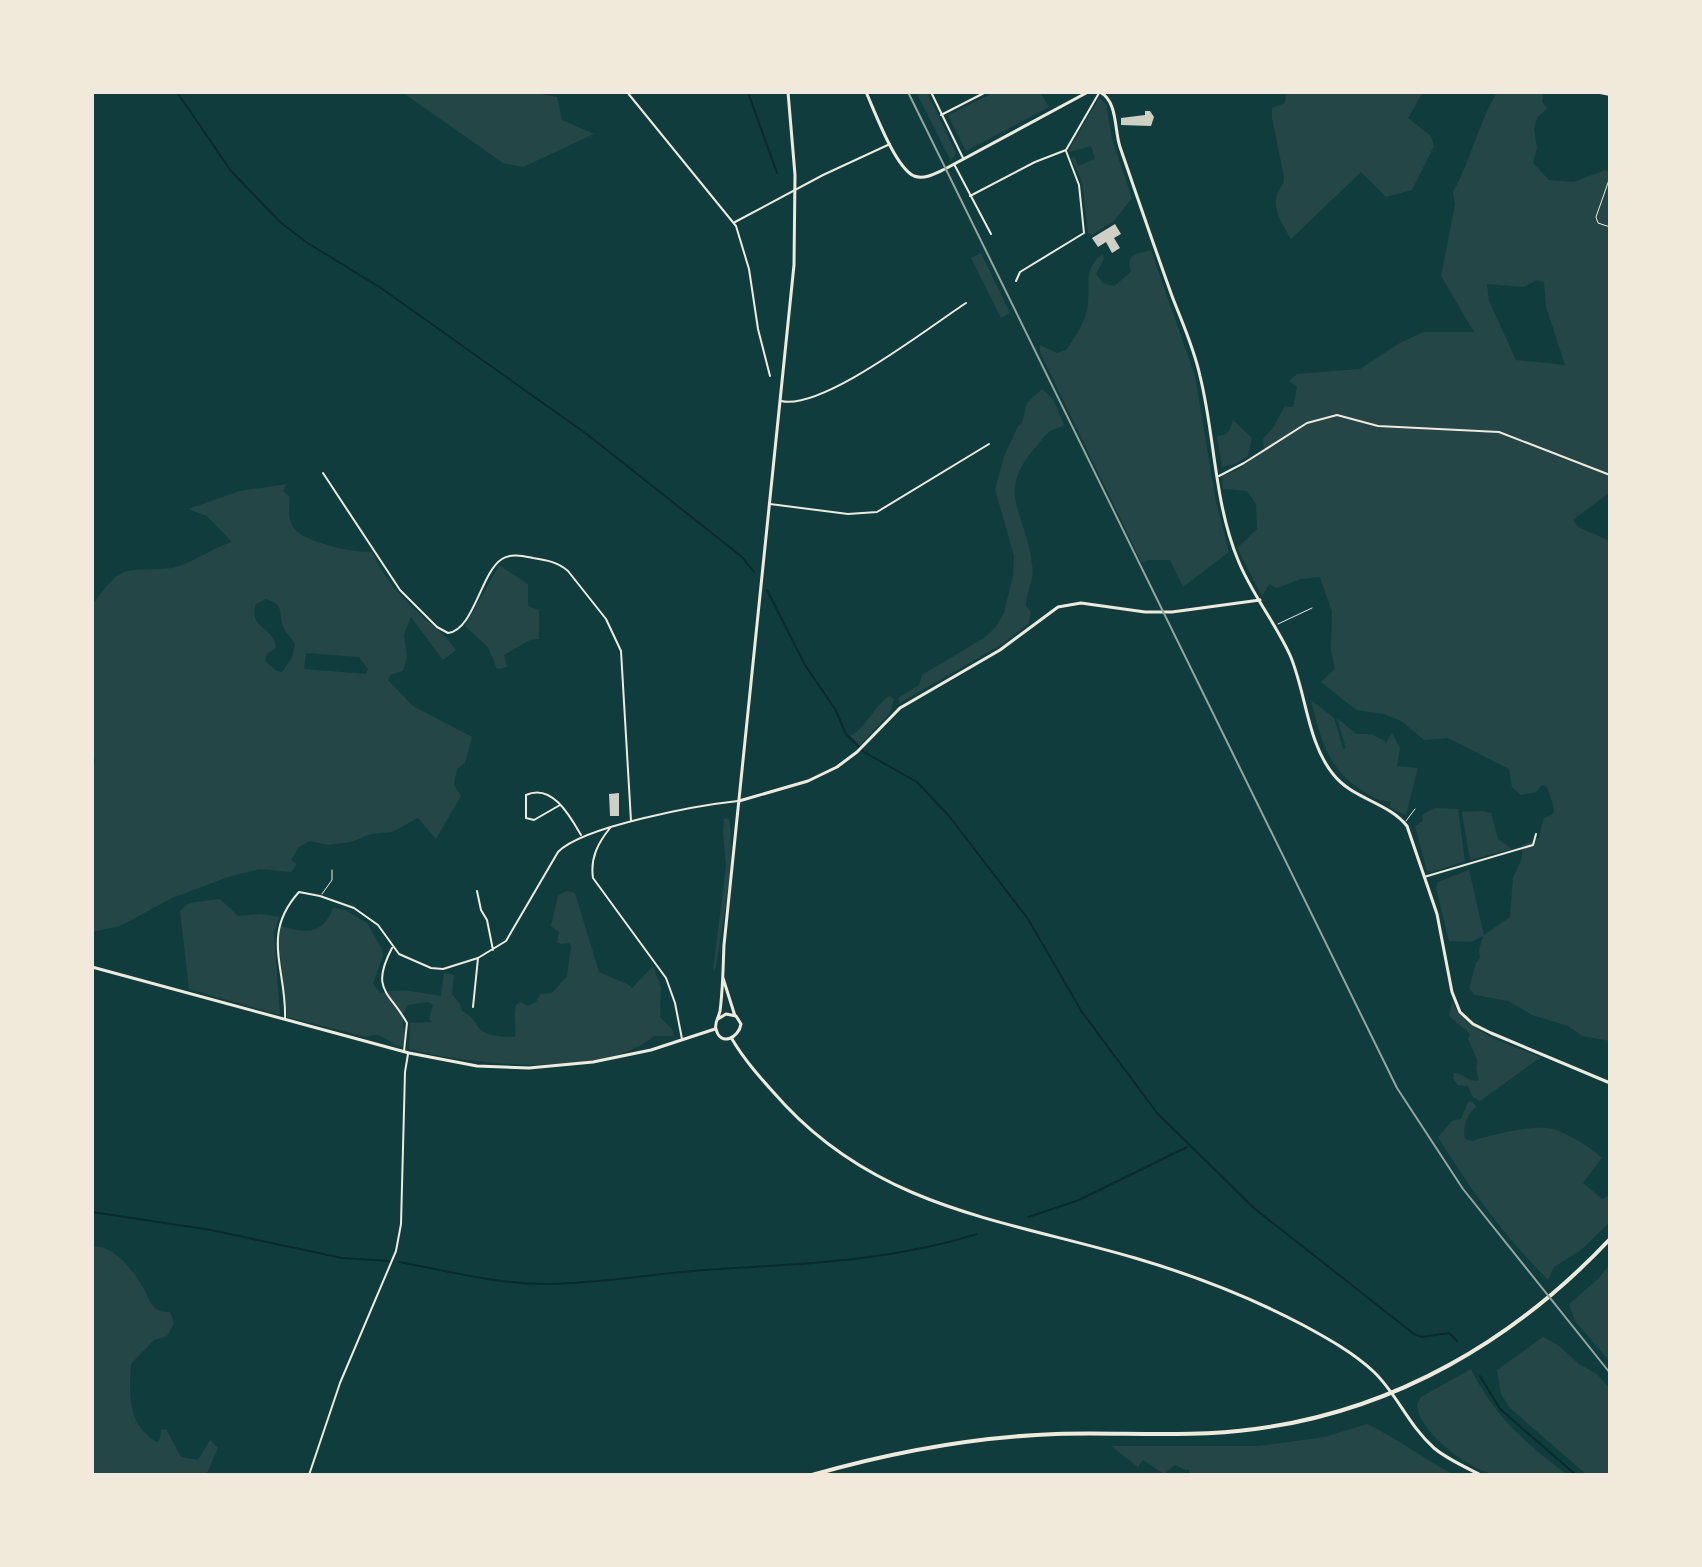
<svg xmlns="http://www.w3.org/2000/svg" width="1702" height="1567" font-family="'Sofia Sans Condensed',sans-serif">
	<rect width="100%" height="100%" fill="#0f3d3e"/>
	<path fill="#244646" fill-rule="evenodd" d="M402 92H531L557 97 562 120 594 134 523 167 503 163Z
		M916 92H927L956 153 951 161Z
		M995 92H1040L1049 107 966 151 948 115Z
		M1286 92H1423L1408 118 1431 136 1434 146 1412 190 1386 197 1361 172 1291 239C1284 227 1272 210 1277 195 1280 187 1284 186 1284 177L1272 118V108L1285 103Z
		M1497 92H1544L1542 102 1547 108 1537 118 1534 128 1537 148 1533 163 1549 180 1574 182 1605 170 1610 172V492L1573 520 1578 527 1610 541V1041L1582 1036 1568 1026 1532 1015 1508 1001 1475 995 1469 988 1476 963 1480 958 1479 950 1483 936 1471 942 1449 941 1436 888 1438 882 1469 870 1484 935 1510 917 1513 878 1522 858V845L1539 838 1543 819 1553 814 1554 808 1547 787 1542 785 1536 792 1521 795 1512 787 1509 769 1448 738 1424 740 1401 721 1384 714 1356 710 1321 682 1335 669 1331 650 1332 612 1320 577 1301 579 1277 588 1269 584 1262 596 1237 548 1257 529 1256 504 1247 491 1223 489 1222 476 1237 470 1264 451 1263 439 1273 428 1285 406 1293 407 1297 387 1289 381 1297 374 1360 369 1398 344 1423 332H1474L1441 276 1455 205 1453 192C1471 160 1478 124 1497 92ZM1537 280 1544 282 1546 307 1565 365 1516 360 1489 301 1487 284 1524 287Z
		M1099 98 1106 104 1112 139 1132 198 1114 221 1092 235 1088 233 1082 182 1071 158 1075 157 1078 166 1095 159 1091 146 1070 152 1069 150Z
		M1151 250 1195 376 1216 502 1229 552 1183 587 1170 560H1149L1142 563 1040 352V345L1057 353 1066 350C1073 340 1081 328 1085 317 1094 294 1079 270 1103 254L1104 259 1096 274 1103 283 1114 286 1131 272 1129 262 1133 255Z
		M981 253 1010 313 1001 318 971 258Z
		M1042 389 1053 399 1064 425C1059 429 1053 428 1048 433 1043 437 1040 442 1036 447 994 494 1026 511 1032 564 1035 580 1026 591 1026 606L1031 612 1029 623 1004 643 900 703 898 698 919 685 922 675 984 638 996 627 1004 613 1013 576 1014 556 995 489 1005 454 1018 426 1022 423 1027 403Z
		M1233 420 1252 438 1248 456 1235 464 1222 467 1217 436C1229 435 1230 431 1233 420Z
		M287 484 283 491 290 497C286 527 294 534 321 543 340 549 353 552 372 552 381 572 398 595 414 609 429 623 445 633 456 650L443 660 411 617 404 635 407 657 403 671 390 675 388 680 413 706 472 737 465 763 457 769 454 785 461 796 436 839 418 818 392 832 371 834 351 842 328 845 310 841 299 847 291 860 297 864 291 872 260 869 231 876 172 898 120 926 92 932V773L95 760 92 754V606C95 600 113 577 120 574 132 567 161 571 176 567 196 561 212 548 232 542L207 516 188 509 240 491ZM266 599C285 605 278 611 283 626 285 632 292 638 295 644L292 658 282 672 277 671 265 661 267 654 276 648C273 624 248 630 256 604ZM306 653 359 657 368 669 366 674 304 669Z
		M499 565 528 584V606L539 610V639L530 640 504 655 507 667 497 669 488 647 465 626Z
		M889 696 894 699 890 713 860 745 850 736C867 727 873 707 889 696Z
		M1311 700 1334 718 1343 749 1346 748 1337 718 1356 734H1371L1385 741V744L1392 733 1400 748 1397 766 1418 768 1406 815 1390 807 1391 801C1381 802 1376 799 1368 794 1327 770 1322 743 1311 700Z
		M1434 808 1458 809 1465 861 1432 872 1427 871 1415 826 1423 821 1422 815Z
		M1483 811 1491 813 1498 839 1512 849 1470 860 1462 812Z
		M724 818 729 819C736 864 723 919 716 967L713 971 726 866 723 832Z
		M568 891 575 893 599 972 629 985 632 988 653 966 661 987 660 1017 672 1029 674 1035 672 1036H654C604 1079 470 1065 409 1049L410 1023 432 1022 429 1019 433 1005 428 1002 408 1005 403 1014V1026L401 1025C408 1030 407 1042 401 1047 387 1043 382 1030 367 1037L287 1017 278 936 280 926C306 933 322 936 333 908L345 910 367 923 382 949 383 956 373 984 380 993C401 987 420 993 441 996L444 973 454 975 452 994 460 1004 462 1011C476 1019 472 1021 481 1030 487 1036 506 1037 515 1037 517 1025 513 1016 516 1005L520 1002 528 1006 536 1002 540 994 552 993 567 976 571 946 569 943 561 944 557 942 559 932 551 926 558 895Z
		M220 899 238 916 260 914 279 917 274 933 280 1015 189 989 180 911 189 903Z
		M1452 1001C1466 1033 1511 1045 1541 1057L1480 1101 1472 1096 1468 1086 1458 1085 1453 1078 1454 1073C1464 1073 1468 1083 1479 1080L1476 1068 1478 1062 1468 1039 1470 1034 1449 1016Z
		M1472 1101 1476 1107C1467 1114 1462 1127 1465 1139L1472 1141C1491 1135 1534 1124 1553 1129 1569 1134 1590 1147 1602 1158L1583 1183 1602 1199 1610 1195V1222L1581 1250 1554 1267 1548 1280C1505 1237 1469 1188 1438 1137L1452 1121 1461 1119 1468 1102Z
		M92 1246C115 1246 133 1270 144 1289 147 1295 151 1306 158 1310 161 1312 166 1312 170 1312L174 1323 167 1336 154 1340 131 1364C129 1394 127 1425 157 1442L160 1439 161 1430 166 1429 181 1457 198 1460 210 1440 218 1448 206 1475H92Z
		M1610 1264V1362L1575 1321 1569 1304 1597 1280Z
		M1543 1337 1558 1345 1579 1364 1597 1374 1610 1389V1475H1587L1510 1408 1501 1394 1497 1370Z
		M1471 1369C1494 1416 1526 1444 1568 1475 1549 1475 1508 1479 1492 1474 1467 1467 1418 1432 1417 1404L1421 1397Z
		M1367 1424C1397 1438 1424 1459 1454 1475H1190L1189 1469 1186 1470 1175 1465 1164 1474 1143 1460 1138 1467 1111 1446H1259L1325 1437Z"/>
	<g fill="none" stroke-linecap="round" stroke-linejoin="round">
		<path stroke="#0a2a2b" stroke-width="2" d="M177 92 231 171 280 222 306 242 381 288 588 435 742 557 754 572
			M748 92 777 173
			M767 590 805 665 835 709 846 734 864 752 917 782 949 816 1028 919 1082 1012 1157 1113 1255 1209 1414 1334 1422 1337 1449 1333 1457 1341
			M92 1212 211 1230 342 1258 389 1261
			M1028 1217 1079 1200 1187 1147
			M399 1262C449 1271 499 1285 550 1284 606 1283 662 1272 719 1269 806 1264 894 1260 977 1234
			M1480 1376 1500 1409 1576 1475"/>
	</g>
	<path fill="#cfcfc3" d="M1145 111H1150L1154 117 1151 126 1121 125V118L1145 115Z
		M1115 224 1121 234 1114 238 1120 248 1112 253 1106 242 1098 247 1092 238Z
		M619 793V816H610L609 794Z"/>
	<g fill="none" stroke-linecap="round" stroke-linejoin="round">
		<path stroke="#f1e9da" stroke-width="1" d="M1610 177 1596 217 1598 223 1610 227
			M1278 624 1312 608
			M1406 821 1415 809
			M322 894 332 880V870"/>
		<path stroke="#f1e9da" stroke-width="2" d="M627 92 736 226 749 269 758 329 770 376
			M931 92 963 158
			M1595 92 1610 95
			M941 115 986 92
			M954 164 991 234
			M970 196 1035 162 1066 150 1099 93
			M735 222 823 175 890 144
			M1016 281 1020 272 1084 233 1079 185 1066 151
			M781 401C822 411 929 327 966 303
			M323 473 400 590 437 627 448 633C474 630 481 572 502 559 511 553 523 556 533 558 546 560 558 562 568 571L606 619 621 651 631 821
			M1219 476 1244 463 1307 423 1337 415 1378 426 1499 432 1610 475
			M770 504 848 514 877 512 989 444
			M560 805 534 820 526 818V795C552 783 570 816 581 835
			M610 828C598 843 590 858 593 878L666 978 675 1003 682 1039
			M1424 877 1533 845 1536 834
			M477 891 481 910 487 920 493 950
			M392 948C370 990 389 991 407 1023L404 1051
			M473 1007 478 958
			M285 1019C287 969 260 935 299 892L320 896 354 908 378 925 399 954 431 968 443 969 478 958 506 941 558 852C583 826 700 805 738 801
			M309 1475 340 1383 396 1251 401 1224 405 1072 408 1054"/>
		<path stroke="#f1e9da" stroke-width="3" d="M866 92C875 112 895 167 914 176 925 180 936 173 945 169L1088 92
			M1100 92C1118 102 1114 129 1120 147 1137 196 1154 246 1172 296 1182 322 1194 348 1200 376 1215 436 1214 502 1238 560 1251 593 1275 622 1290 655 1306 692 1307 742 1333 774 1352 799 1388 802 1407 826L1437 914 1452 992 1460 1012 1473 1024 1491 1033 1610 1083
			M739 801 808 781 837 767 857 752 900 708 1000 650 1058 607 1081 603 1145 612H1172L1260 600
			M92 967 409 1053 477 1066 529 1068 593 1062 651 1050 715 1029"/>
		<path stroke="#f1e9da" stroke-width="3" d="M723 978 735 1016
			M718 1019 726 1014 736 1016 741 1024C739 1038 720 1047 716 1029 714 1023 719 1017 720 1011 723 989 723 967 724 945L794 265 795 175 788 92
			M732 1039C746 1063 766 1084 785 1105 883 1209 1005 1220 1135 1258 1193 1275 1250 1297 1303 1325 1327 1338 1354 1353 1374 1372 1397 1394 1409 1426 1434 1448 1447 1459 1465 1467 1481 1475"/>
		<path stroke="#f1e9da" stroke-width="4" d="M812 1475C892 1452 972 1437 1056 1434 1122 1432 1189 1438 1255 1429 1394 1411 1515 1340 1610 1239"/>
		<path stroke="#97a49c" stroke-width="2" d="M908 92 1397 1088 1463 1189 1610 1373"/>
	</g>
	<rect width="1702" height="1567" fill="none" stroke="#f1e9da" stroke-width="188"/>
</svg>
